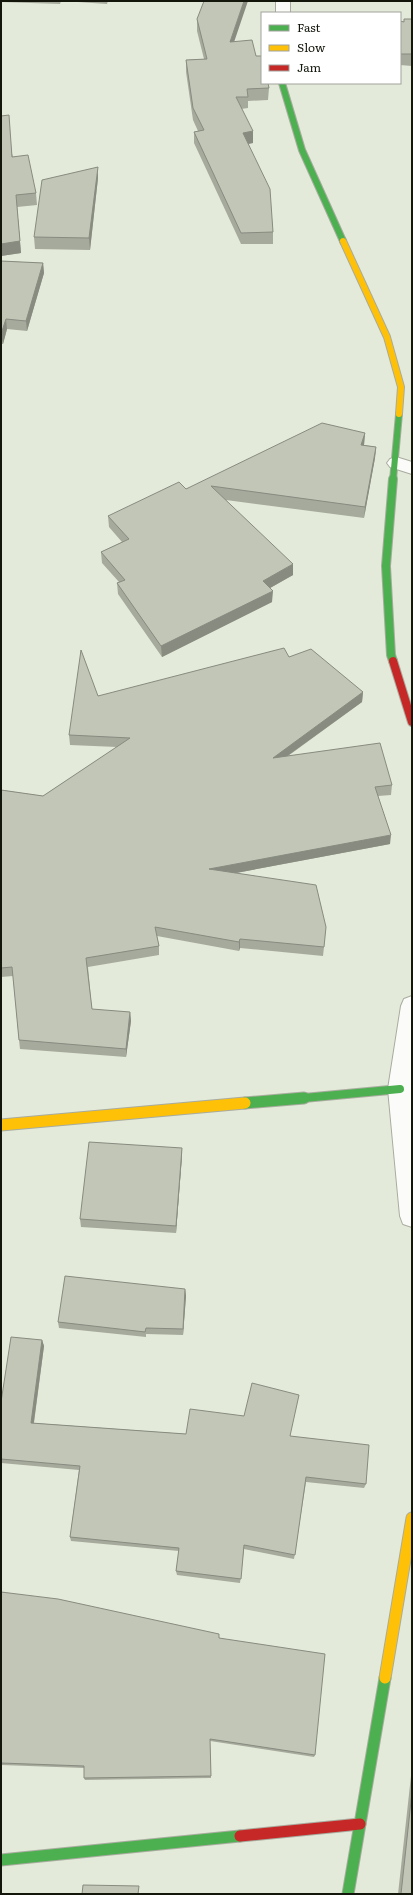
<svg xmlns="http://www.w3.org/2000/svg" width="413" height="1895" font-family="Literata,serif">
	<rect width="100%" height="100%" fill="#e4ead9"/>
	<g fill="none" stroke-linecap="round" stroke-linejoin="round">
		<g stroke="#a8ac9f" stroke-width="2">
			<path id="street" d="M276 1H290V13H276Z
				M396 457 412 462V474L390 467 387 463 390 459Z
				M412 996V1227L403 1224 400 1216 388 1089 401 1006 404 999Z"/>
		</g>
		<g stroke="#a8ac9f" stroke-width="8">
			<path id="fast-far2" d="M282 83 302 150 343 241
				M393 480 399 414"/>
		</g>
		<g stroke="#a8ac9f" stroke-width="10">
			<path id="fast-far1" d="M393 661 391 655 386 566 393 479
				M293 1099 400 1089"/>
		</g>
		<g stroke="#a8ac9f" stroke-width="13">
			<path id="fast" d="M245 1103 304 1098
				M1 1860 240 1836
				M348 1894 385 1678"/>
		</g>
		<g stroke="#a8ac9f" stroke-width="8">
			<path id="slow-far1" d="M343 241 387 337 401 387 399 414"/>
		</g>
		<g stroke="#a8ac9f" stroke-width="13">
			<path id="slow" d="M1 1125 245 1103
				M385 1678 412 1518"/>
		</g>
		<g stroke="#a8ac9f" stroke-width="10">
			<path id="jam-far1" d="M393 661 412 722"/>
		</g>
		<g stroke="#a8ac9f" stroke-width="13">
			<path id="jam" d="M240 1836 360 1824"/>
		</g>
		<use href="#street" fill="#fbfcf9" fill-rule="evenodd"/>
		<use href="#fast-far2" stroke="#4caf50" stroke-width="6"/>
		<use href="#fast-far1" stroke="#4caf50" stroke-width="8"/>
		<use href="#fast" stroke="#4caf50" stroke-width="11"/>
		<use href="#slow-far1" stroke="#ffc107" stroke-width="6"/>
		<use href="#slow" stroke="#ffc107" stroke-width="11"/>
		<use href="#jam-far1" stroke="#c62828" stroke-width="8"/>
		<use href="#jam" stroke="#c62828" stroke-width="11"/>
	</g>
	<path fill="#a6aa9d" d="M1 1H61L60 4 1 2Z
		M63 1H108L107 4Z
		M197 19 256 56 269 88 268 100 248 101V108L241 109 253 143 248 144 273 232V244H241L194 143V132L198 131 193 120 186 72V60L204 59 197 31Z
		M404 19H412V66L400 65V21L404 22Z
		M1 116 13 157 36 193 37 205 17 207 21 253 1 256Z
		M98 178 90 250 35 249 34 237Z
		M1 261 43 263 44 273 27 331 7 329 3 344H1Z
		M365 433 364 445 376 447 375 458 364 518 226 500 293 575 270 588 272 602 162 657 118 594 117 583 119 582 102 563 101 552 122 542 109 527 108 516 186 489Z
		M289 657 363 692 362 702 288 756 392 785 391 795 378 796 390 844 236 873 324 947 323 956 240 948 239 951 157 936 159 946V955L88 967 92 1010 130 1012 131 1021 126 1057 20 1049 19 1040 13 976 1 977V790L43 796 117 747 70 745 69 735 98 696Z
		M182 1148V1156L176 1233 81 1227 80 1219Z
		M185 1289 186 1296 183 1335 146 1334V1337L59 1328 58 1322Z
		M42 1340 44 1346 34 1423 186 1434 290 1436 366 1484 364 1488 306 1482 294 1559 244 1549 240 1583 177 1575 176 1571 179 1551 71 1541 70 1537 79 1470 1 1463V1402Z
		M1 1592 219 1638 315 1755 314 1757 210 1741 211 1778 85 1780 84 1778V1768L1 1765Z
		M412 1775V1894H398L411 1776Z"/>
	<path fill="#878b80" d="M244 1H248L230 54V42Z
		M253 131V143L242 145 243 133Z
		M98 167V178L90 250 89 238Z
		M17 207 21 253 1 256V244Z
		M43 263 44 273 27 331 26 321Z
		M6 319 7 329 3 344 1 334Z
		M365 433 364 445H361Z
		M376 447 375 458 364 518 365 507Z
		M293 564V575L263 592V581Z
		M273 591 272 602 162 657 161 646Z
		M363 692 362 702 272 767 273 758Z
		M391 835 390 844 209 878V869Z
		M240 939V948L239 951V942Z
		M130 1012 131 1021 126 1057V1049Z
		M182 1148V1156L176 1233V1226Z
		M185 1289 186 1296 183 1335V1329Z
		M42 1340 44 1346 33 1428 31 1423Z"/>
	<path fill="#c1c6b7" stroke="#878b80" d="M204 1H244L230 42 252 40 256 56H262V83H268L269 88 247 89 248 97H236L253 131 243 133 270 189 273 232 241 233 194 132 204 130 193 108 186 60 207 59 197 19Z
		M404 19H412V54H400V21L404 22Z
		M9 115 12 157 28 155 36 193 16 195 20 241 1 244V116Z
		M98 167 89 238 34 237 42 180Z
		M1 261 43 263 26 321 6 319 1 334Z
		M322 423 365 433 361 445 376 447 365 507 211 486 293 564 263 581 273 591 161 646 117 583 125 580 101 552 129 539 108 516 179 482 186 489Z
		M284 648 289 657 311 649 363 692 273 758 380 743 392 785 375 787 391 835 209 869 316 885 326 927 324 947 240 939 239 942 155 927 159 946 86 958 92 1009 130 1012 126 1049 19 1040 12 967 1 968V790L43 796 130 738 69 735 81 650 98 696Z
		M89 1142 182 1148 176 1226 80 1219Z
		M65 1276 185 1289 183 1329 146 1328 145 1332 58 1322Z
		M11 1337 42 1340 31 1423 186 1434 190 1409 244 1416 252 1383 299 1395 290 1436 369 1445 366 1484 306 1477 295 1555 244 1545 241 1579 176 1571 179 1548 70 1537 80 1466 1 1459V1402Z
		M1 1592 58 1599 219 1634V1638L325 1654 315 1755 210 1739 211 1776 84 1778V1766L1 1763Z
		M412 1792V1894H401Z
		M83 1885 139 1886 138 1894H82Z"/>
	<rect width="413" height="1895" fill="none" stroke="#13170b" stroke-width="4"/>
	<rect x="261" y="12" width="140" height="72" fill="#ffffff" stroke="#a1a29d"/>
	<rect x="269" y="25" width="20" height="6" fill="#4caf50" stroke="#a1a29d"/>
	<text x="297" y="32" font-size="12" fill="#13170b">Fast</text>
	<rect x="269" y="45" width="20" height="6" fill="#ffc107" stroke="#a1a29d"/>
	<text x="297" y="52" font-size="12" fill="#13170b">Slow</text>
	<rect x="269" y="65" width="20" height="6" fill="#c62828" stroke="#a1a29d"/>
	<text x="297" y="72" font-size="12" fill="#13170b">Jam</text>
</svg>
